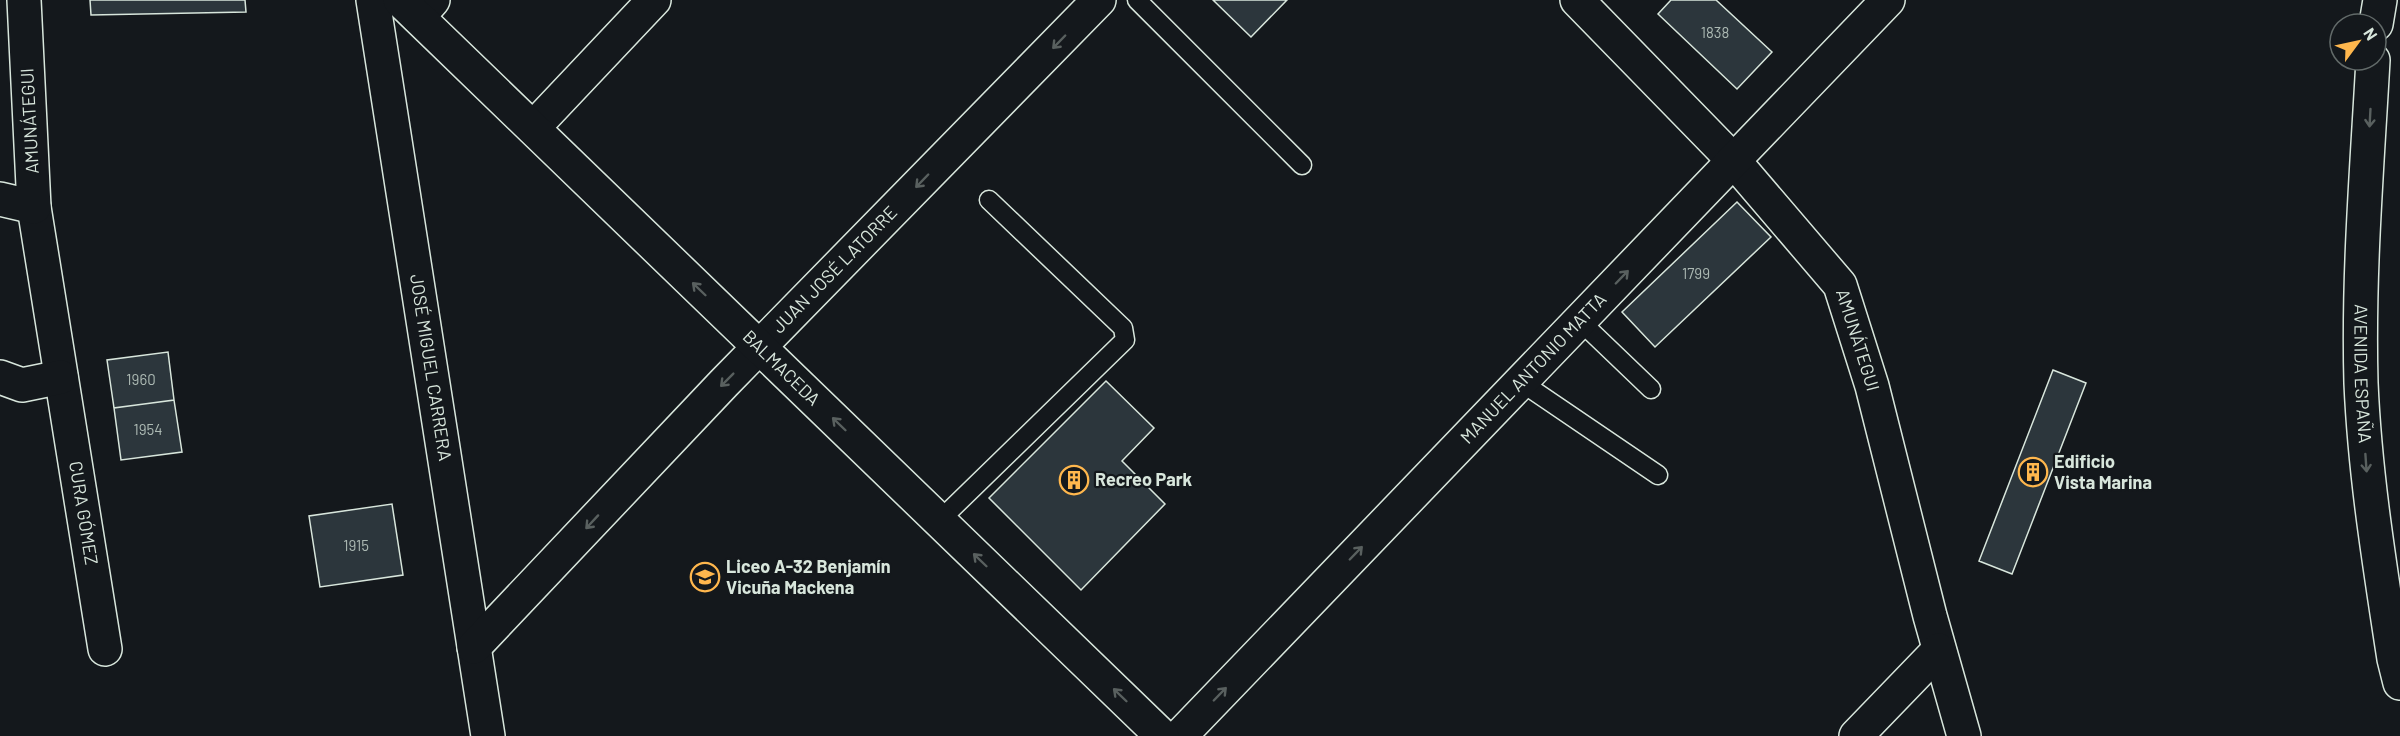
<svg xmlns="http://www.w3.org/2000/svg" width="2400" height="736" font-family="Barlow,sans-serif">
	<rect width="100%" height="100%" fill="#14181c"/>
	<path fill="#2c363c" stroke="#d8e6dc" stroke-width="1.5" d="M90 0H245L246 12 91 15Z
		M1213 0H1287L1251 37Z
		M1671 0H1716L1772 52 1737 89 1658 14Z
		M1737 202 1771 237 1655 347 1622 312Z
		M168 352 174 400 114 408 107 360Z
		M2053 370 2086 383 2012 574 1979 561Z
		M1106 381 1154 428 1122 461 1165 504 1081 590 989 498Z
		M174 400 182 452 121 460 114 408Z
		M392 504 403 575 320 587 309 516Z"/>
	<g fill="none" stroke-linecap="round" stroke-linejoin="round">
		<g stroke="#d8e6dc" stroke-width="21">
			<path id="service" d="M1137 0 1302 165
				M1580 321 1651 389
				M1521 382 1658 475
				M939 521 1125 340 1123 328 989 200"/>
		</g>
		<g stroke="#d8e6dc" stroke-width="36">
			<g id="minor">
				<path id="s1" d="M373 0 488 736"/>
				<path id="s2" d="M1577 0 1734 161 1840 285 1872 386 1930 616 1964 736"/>
				<path d="M418 17 433 0"/>
				<path d="M533 128 654 0"/>
				<path id="s3" d="M34 207 105 649"/>
				<path d="M0 377 22 385 61 377"/>
				<path id="s4" d="M474 647 724 383 1099 0"/>
				<path id="s5" d="M1180 736 1888 0"/>
				<path d="M1856 736 1939 650"/>
			</g>
		</g>
		<g stroke="#d8e6dc" stroke-width="36">
			<g id="tertiary">
				<path id="s6" d="M400 0 1162 736"/>
				<path d="M0 199 34 207 24 0"/>
			</g>
		</g>
		<g stroke="#d8e6dc" stroke-width="36">
			<g id="primary">
				<path d="M2376 24 2380 0"/>
				<path id="s7" d="M2373 60C2367 168 2358 275 2361 383 2365 476 2380 567 2394 659L2400 683"/>
			</g>
		</g>
		<use href="#service" stroke="#14181c" stroke-width="18"/>
		<use href="#minor" stroke="#14181c" stroke-width="33"/>
		<use href="#tertiary" stroke="#14181c" stroke-width="33"/>
		<use href="#primary" stroke="#14181c" stroke-width="33"/>
	</g>
	<defs><path id="oneway-shaft" d="M-6 0H5M1.5-3L5.5 0L1.5 3" fill="none" stroke-width="1.6" stroke-linecap="round" stroke-linejoin="round" transform="scale(1.5)"/></defs>
	<g stroke="#59605f">
		<use href="#oneway-shaft" transform="translate(1059 42) rotate(134)"/>
		<use href="#oneway-shaft" transform="translate(2370 118) rotate(93)"/>
		<use href="#oneway-shaft" transform="translate(922 181) rotate(134)"/>
		<use href="#oneway-shaft" transform="translate(1622 277) rotate(-46)"/>
		<use href="#oneway-shaft" transform="translate(699 289) rotate(-136)"/>
		<use href="#oneway-shaft" transform="translate(727 380) rotate(135)"/>
		<use href="#oneway-shaft" transform="translate(839 424) rotate(-136)"/>
		<use href="#oneway-shaft" transform="translate(2366 463) rotate(86)"/>
		<use href="#oneway-shaft" transform="translate(592 522) rotate(133)"/>
		<use href="#oneway-shaft" transform="translate(1356 553) rotate(-46)"/>
		<use href="#oneway-shaft" transform="translate(980 560) rotate(-136)"/>
		<use href="#oneway-shaft" transform="translate(1220 694) rotate(-46)"/>
		<use href="#oneway-shaft" transform="translate(1120 695) rotate(-136)"/>
	</g>
	<defs>
		<g id="building-ring" transform="scale(1.5)"><circle r="9.5" fill="#14181c" stroke="#ffb74d" stroke-width="1.5"/><path d="M-4-6H4V6H1V3H-1V6H-4ZM-2.5-4.3h1.7v1.8h-1.7ZM.8-4.3h1.7v1.8H.8ZM-2.5-1h1.7V.8h-1.7ZM.8-1h1.7V.8H.8Z" fill="#ffb74d"/></g>
		<g id="school-ring" transform="scale(1.5)"><circle r="9.5" fill="#14181c" stroke="#ffb74d" stroke-width="1.5"/><path d="M0-5L7-2L0 1L-7-2ZM-4 1L0 2.5L4 1V4Q0 6-4 4Z" fill="#ffb74d"/></g>
	</defs>
	<g fill-rule="evenodd">
		<use href="#building-ring" x="2033" y="472"/>
		<use href="#building-ring" x="1074" y="480"/>
		<use href="#school-ring" x="705" y="577"/>
	</g>
	<g text-anchor="middle" stroke-width="4.5" stroke-linejoin="round" paint-order="stroke">
		<g font-size="15" fill="#adbab4">
			<text x="1715" y="38">1838</text>
			<text x="1696" y="279">1799</text>
			<text x="141" y="385">1960</text>
			<text x="148" y="435">1954</text>
			<text x="356" y="551">1915</text>
		</g>
		<g font-size="18" fill="#d8e6dc" stroke="#14181c">
			<text transform="translate(30 121) rotate(-93)" y="6">AMUNÁTEGUI</text>
			<text dy="6" stroke="none"><textPath href="#s4" startOffset="522">JUAN JOSÉ LATORRE</textPath></text>
			<text dy="6" stroke="none"><textPath href="#s2" startOffset="446">AMUNÁTEGUI</textPath></text>
			<text dy="6" stroke="none"><textPath href="#s1" startOffset="372">JOSÉ MIGUEL CARRERA</textPath></text>
			<text dy="6" stroke="none"><textPath href="#s6" startOffset="530">BALMACEDA</textPath></text>
			<text dy="6" stroke="none"><textPath href="#s5" startOffset="510">MANUEL ANTONIO MATTA</textPath></text>
			<text dy="6" stroke="none"><textPath href="#s7" startOffset="314">AVENIDA ESPAÑA</textPath></text>
			<text dy="6" stroke="none"><textPath href="#s3" startOffset="310">CURA GÓMEZ</textPath></text>
		</g>
		<g font-size="18" font-weight="bold" fill="#d8e6dc" stroke="#14181c" text-anchor="start">
			<text x="2054" y="468">Edificio<tspan x="2054" dy="21">Vista Marina</tspan></text>
			<text x="1095" y="486">Recreo Park</text>
			<text x="726" y="573">Liceo A-32 Benjamín<tspan x="726" dy="21">Vicuña Mackena</tspan></text>
		</g>
	</g>
	<g transform="translate(2358 42) rotate(57)"><circle r="28" fill="#14181c" stroke="#626a69" stroke-width="1.5"/>
	<path d="M0-4.5L10 22L0 15L-10 22Z" fill="#ffb74d"/>
	<text y="-9" font-size="16" font-weight="bold" text-anchor="middle" fill="#d8e6dc">N</text>
	</g>
</svg>
